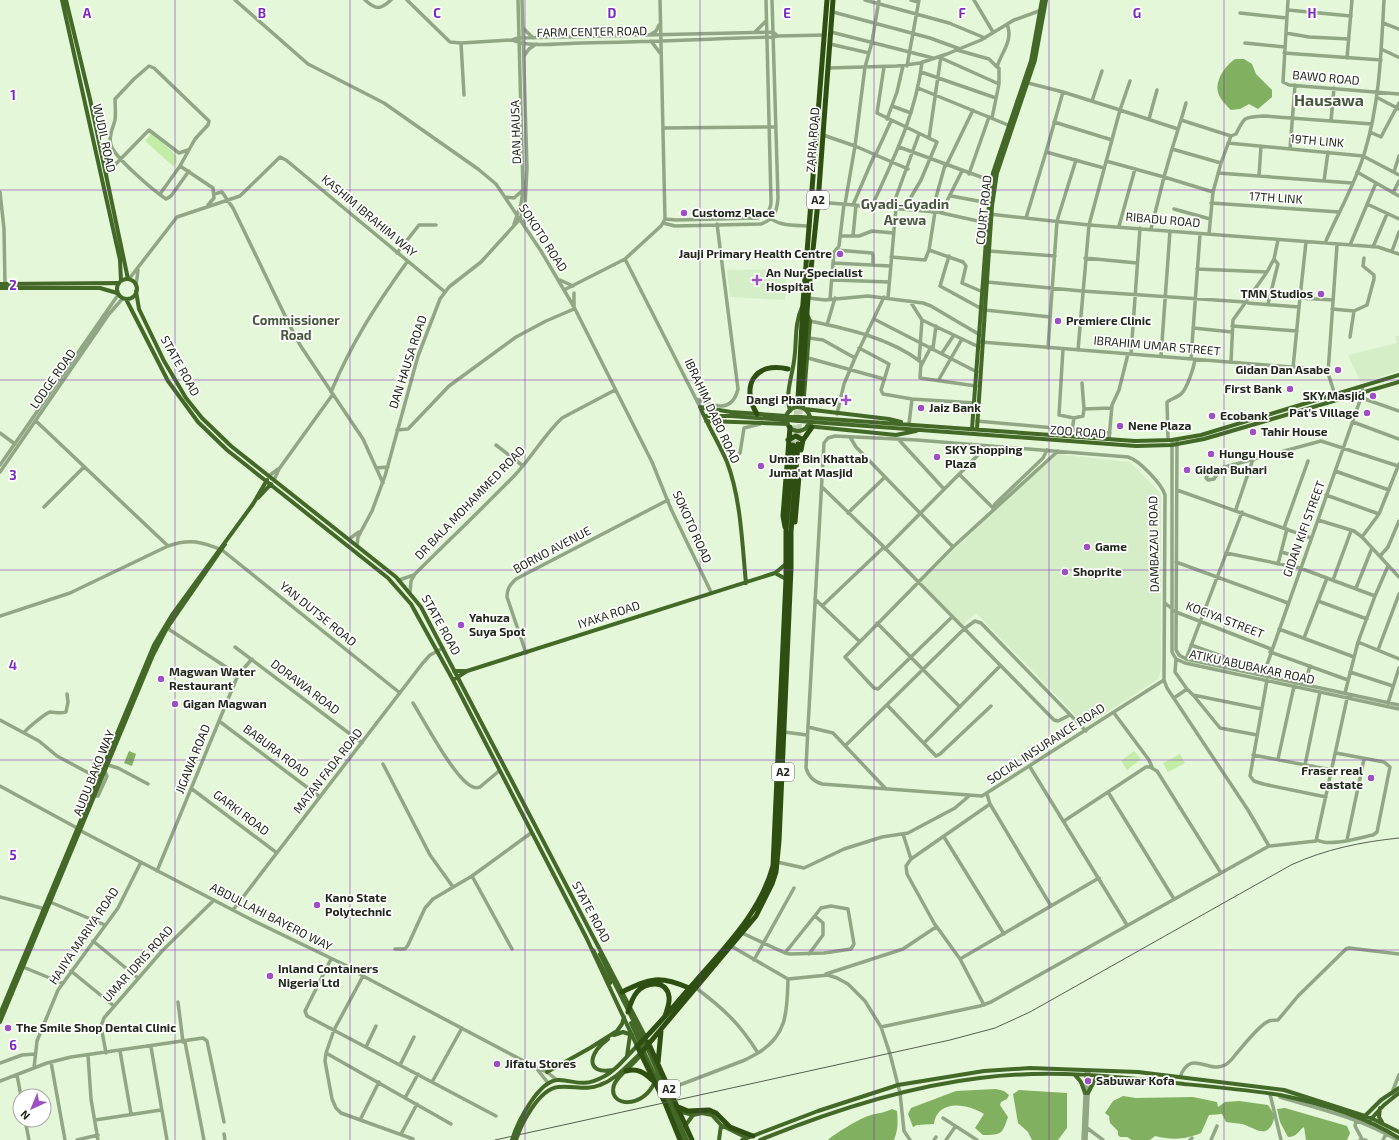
<svg xmlns="http://www.w3.org/2000/svg" width="1399" height="1140" font-family="'Exo 2',sans-serif">
	<rect width="100%" height="100%" fill="#e4f7d8"/>
	<path fill="#d6eec8" d="M787 269 785 300 730 297 727 270Z
		M1395 336H1399V371L1361 383 1348 355 1397 343Z
		M1056 454 1130 462 1161 494V670L1158 679 1089 724H1084L976 613 963 625 921 582 1049 458Z"/>
	<path fill="#c3eca9" d="M152 133 176 155 177 162 173 166 145 141Z
		M1134 751 1141 759 1127 770 1121 761Z
		M1180 754 1185 763 1168 772 1163 763Z"/>
	<path fill="#80b060" d="M1235 59H1244L1252 64 1256 74 1272 90V97L1258 109 1249 104 1240 109 1231 110C1227 106 1221 100 1219 95 1213 82 1225 66 1235 59Z
		M129 751 136 754 132 766 124 763Z
		M996 1089 1004 1091 1009 1095 1007 1099 1001 1102 1000 1105 1008 1117C1002 1134 1002 1135 983 1135L975 1128 984 1114C968 1103 937 1099 934 1124L917 1125 913 1127 908 1114 911 1108 956 1091Z
		M1019 1090 1067 1093V1128L1058 1140H1032L1028 1132 1018 1123 1013 1094Z
		M1123 1096 1136 1098 1193 1097 1217 1102 1218 1107 1225 1102 1239 1101 1268 1105C1272 1111 1276 1115 1273 1122 1266 1140 1254 1127 1242 1124 1237 1123 1231 1123 1226 1122L1222 1114 1209 1115 1201 1133C1184 1140 1172 1140 1155 1136L1150 1140H1132L1127 1137H1120L1118 1135V1131L1110 1123 1109 1116 1105 1113 1113 1101Z
		M1285 1108 1347 1126 1350 1133 1347 1140H1306L1304 1127C1298 1131 1297 1137 1288 1137L1280 1122 1277 1109Z
		M892 1109 897 1111C898 1122 898 1130 894 1140H828C834 1134 859 1119 868 1116 876 1113 885 1113 892 1109Z"/>
	<g fill="none" stroke-linecap="round" stroke-linejoin="round">
		<path stroke="#bdceb2" stroke-width="5" stroke-dasharray="5 2.5" stroke-linecap="butt" d="M798 444 801 400
			M793 445 798 400"/>
		<path stroke="#91a684" stroke-width="3.5" d="M235 0 308 64 384 103 478 169 496 184 541 251 574 307 652 462 671 509 711 592
			M365 0C376 10 380 10 391 0
			M407 0 450 42 461 43 512 40 518 38 773 32 778 36 773 37C709 39 645 42 581 43 562 43 529 48 512 40
			M865 0 949 23 985 38
			M911 0 918 2
			M974 0 993 32
			M1288 0 1283 82 1289 85 1399 94
			M1288 10 1351 16
			M833 12 930 38 960 49
			M1240 13 1287 18
			M1383 23 1399 29
			M523 28 533 38
			M755 32 766 21
			M831 32 933 58
			M1286 33 1309 37 1349 39
			M650 35 656 31 659 25
			M778 36 825 35
			M651 41 660 53
			M461 43 464 95
			M1245 43 1285 47
			M830 44 869 53
			M1381 49 1398 57
			M957 50 989 59 997 67
			M1284 53 1381 60
			M524 56 529 49 536 44
			M941 58 999 84
			M1347 58 1352 0
			M907 66 919 0
			M884 67 877 113 937 142 921 180 904 209
			M828 68 897 66 920 63 947 54 981 40 1014 20 1039 11
			M921 72 996 98
			M1028 83 1063 92
			M918 88 1008 125
			M1378 98 1399 109
			M1092 101 1102 71
			M892 106 911 113
			M992 118 999 84V68L997 67C1001 53 1014 40 1007 24
			M887 119 897 92 903 66
			M1149 119 1157 90
			M1181 120 1186 103
			M1331 121 1334 88
			M1054 122 1112 140
			M663 128 776 127
			M1370 132 1381 137 1399 103
			M823 135 855 146 908 169
			M929 138 941 56
			M1228 143 1363 156 1399 175
			M899 147 992 181
			M1172 149 1181 120 1231 136
			M1290 149 1295 85
			M875 156 891 121
			M1106 161 1164 177 1151 229
			M1221 163 1231 136 1236 134C1245 115 1244 118 1264 116L1372 124
			M180 166 213 188 214 198 208 205
			M946 166 973 110
			M1104 168 1046 152 1063 92 1120 110 1130 81
			M1357 172 1399 196
			M1394 172 1399 156
			M1218 173 1352 183
			M106 174 149 130 179 153 188 150
			M969 174 989 117
			M1259 176 1261 146
			M1324 181 1328 152
			M0 192 4 229 5 285
			M1393 193 1399 181
			M160 194 180 166 195 139 208 125 209 121 154 68 149 66 134 79 115 99C115 106 116 113 115 120 113 128 108 137 111 145 114 157 154 191 166 199L171 196 189 171
			M214 194 222 192 233 208 289 324 300 345 363 439 383 483
			M951 196 989 203
			M505 197 514 198 522 191
			M818 202 937 212 987 223
			M1211 203 1339 212
			M845 204 855 146 865 67 872 42 879 0
			M1367 204 1399 219
			M853 205 874 156
			M872 206C893 160 916 114 922 62
			M892 208 919 134
			M1174 209 1210 219
			M932 212 945 165
			M941 213 962 171
			M766 214C776 227 795 225 810 226
			M989 214 1089 225 1378 247 1399 254
			M1026 218 1046 152
			M665 219 676 220 757 218C766 215 771 211 771 201L766 0
			M663 223 675 226 761 224C775 219 777 211 778 198L772 0
			M514 224 521 204 523 190 518 0
			M524 225 525 211
			M1119 226 1135 169
			M1209 234 1213 192 1221 163 1172 149 1164 177 1213 192
			M840 236H859L872 231 893 233
			M853 236 856 205
			M1325 243C1338 213 1356 183 1365 151 1380 101 1381 52 1384 0
			M1350 245 1376 183
			M1373 247 1387 214
			M836 250 872 253 873 255V265
			M929 250 963 262 966 266 962 283 983 292
			M989 251 1055 256
			M1392 251 1399 232
			M397 253 419 225H436
			M949 256 940 286 982 309
			M891 257 925 260 929 250 935 212
			M1085 258 1137 263
			M625 259 700 407
			M834 263 890 266
			M1197 269 1267 272
			M129 279 177 217 240 196 280 157 286 160 445 292
			M560 280 573 286
			M833 280 889 282
			M987 282 1082 291 1245 302
			M136 286 138 270
			M564 290 625 259 661 226 665 219 660 0
			M808 298 825 300 868 296 923 303 931 306 980 335
			M888 298 896 208
			M1300 298 1333 300
			M830 299 834 252 839 246 844 204
			M910 301 922 320 979 347
			M1248 303 1299 307 1306 242
			M1268 304 1278 264 1274 259
			M574 306V293
			M1332 309 1354 311 1367 305 1374 279V275L1363 266 1364 258
			M985 310 1050 317
			M874 319 977 372
			M810 321C848 329 890 338 921 362L920 378 976 386
			M1080 321 1133 324
			M827 325 835 298
			M1232 326 1297 331
			M1193 328 1232 332
			M1350 337 1354 311
			M809 338 823 340 855 358
			M981 342 1303 368 1328 373
			M859 348 889 364 881 390 883 394 912 399 975 403
			M933 348 936 326
			M1048 348 1057 221 1076 160
			M1063 349 1059 415 1074 418 1083 416 1084 409 1082 383
			M1078 350 1089 225 1120 110 1178 129
			M942 353 954 335
			M1131 354 1140 228
			M1161 356 1170 231
			M808 358 884 379
			M1191 359 1200 234
			M919 361 922 320
			M1231 362 1233 320 1267 272 1274 259 1278 240
			M921 366 931 347
			M1293 368 1299 307
			M938 381 962 339
			M331 392C352 342 376 305 407 262
			M1335 395 1328 373 1337 245
			M1362 398 1399 411
			M696 399C713 406 732 414 738 389L717 224
			M1084 409 1111 408
			M837 414 844 384 855 358 884 297
			M36 421 168 546
			M977 421 1110 433
			M1353 422 1399 439
			M909 424 912 399
			M397 430 408 429 449 386 516 337 546 321 574 309
			M1072 430 1074 418
			M0 433 15 444
			M850 437 856 447 953 547
			M1109 439 1112 405 1119 390 1128 354
			M1177 439 1176 650 1179 655 1186 659 1399 705
			M899 440 944 489
			M1168 440 1167 402C1172 399 1177 397 1181 394 1187 389 1194 367 1195 359
			M1172 443V652L1176 659 1185 663 1399 709
			M496 445 523 466
			M727 462 740 453 744 428 760 424
			M0 465 118 295
			M376 468 388 467
			M1220 469 1214 479 1208 480 1206 478 1210 471 1321 441 1398 466
			M1335 471 1389 490
			M0 472 109 314 123 298
			M959 474 993 508
			M269 476 278 469
			M274 480 279 469 333 394
			M822 487 884 547 1054 720 1058 721 1070 715
			M1177 490 1311 538
			M1326 495 1379 514
			M44 507 84 467
			M993 508 995 504 1043 458 1047 450
			M1236 509 1253 459
			M848 513 885 477
			M1318 520 1354 531 1362 537 1399 577
			M1284 528 1308 461
			M1362 537 1379 514 1399 464
			M349 539 359 532
			M357 546 358 537 372 511 385 476 418 356 440 299 449 287 481 262 520 219 525 206 527 168 522 0
			M885 549 987 446
			M1281 552 1292 555
			M1226 553 1300 568 1375 596
			M1380 556 1388 547 1399 521
			M1176 562 1288 603
			M1278 564 1287 529
			M399 580 414 575
			M1333 580 1351 531
			M1356 588 1372 548
			M410 592 411 581 415 574C448 541 482 509 515 475 532 457 544 435 562 418L615 390
			M815 599 859 641
			M1318 601 1367 619
			M1165 603 1176 612 1271 649
			M822 606 884 547
			M0 616 70 593 168 546C190 538 202 542 222 550L400 693
			M952 617 878 689 874 688 845 657 953 547 1058 451
			M877 623 960 707
			M167 628 238 675
			M1279 629 1354 657
			M1304 638 1327 578
			M1358 642 1399 659
			M1191 645 1224 657V666
			M235 647 362 743
			M1378 650 1399 594
			M1270 652 1348 680
			M526 653 507 597C507 588 510 585 516 579L668 500
			M1176 659 1175 672 1187 689 1193 695 1262 709
			M1186 659 1242 512
			M1350 672 1393 686
			M1263 676 1363 392 1362 386
			M1164 680 982 796 822 784C813 781 809 777 806 768L808 727 824 443 828 438 835 436 917 440 1128 457C1139 460 1162 484 1165 495L1164 680 1167 688 1248 810 1269 846
			M1267 680 1250 776 1254 781 1263 784 1326 797
			M1305 684 1310 666
			M1345 693 1358 642 1375 596 1388 566
			M1194 696 1220 728 1257 735
			M1174 698 1187 689
			M413 703C425 722 453 776 471 786 474 788 477 788 480 787L499 771
			M1388 703 1399 668
			M887 705 936 756 940 754 991 706
			M1114 713 1149 760 1152 767
			M0 720 39 741 57 756 98 778
			M219 721 320 797
			M808 727 833 733 886 789
			M784 732 807 735
			M24 733C26 729 46 713 50 712 55 712 61 714 66 712L68 702 67 694
			M924 743 1000 666
			M846 745 964 629 975 621 981 623 1086 731
			M1253 755 1332 770
			M1278 759 1294 686
			M383 764 430 855 453 887
			M108 765 118 768 148 784
			M1305 765 1320 692
			M1030 767 1127 925
			M0 786 77 828
			M192 789 277 853
			M1108 792 1174 899
			M987 794 990 804 1051 906
			M95 796H98L107 776 105 772
			M1064 821 1146 767H1150L1157 771 1221 873
			M81 831 252 920 345 965 363 976 537 1068 547 1072 557 1080
			M903 834 911 859
			M944 837 1004 934
			M1317 840C1330 847 1358 838 1373 835L1377 832 1390 767 1384 762 1336 753
			M1347 840 1364 759
			M777 862 804 868 844 849 882 837 908 833 955 808 969 796
			M157 871 238 675 252 659
			M472 876 512 949
			M0 897 45 909
			M50 902 105 925
			M233 910 422 664 430 655 443 648
			M742 933 785 953 790 954 824 953 851 949 854 944 848 909 831 906 821 908 785 953
			M93 941 138 978
			M731 946 788 979 828 975 837 978 848 984 865 1001 881 1027 890 1054 900 1093 904 1131 910 1140
			M395 949H405L408 945 425 908 433 899 472 876 531 833
			M809 954 823 935V923L815 916
			M331 959 305 1011 307 1016 496 1116
			M960 959 1099 878
			M754 960 794 888
			M23 967 62 983
			M71 971 114 1006
			M826 974 903 949 936 927
			M363 976 334 1030 326 1053 325 1061 332 1099 336 1108 341 1113 413 1139
			M696 988C724 1009 739 1023 758 1053 788 1035 787 1010 788 979
			M178 1002 183 1042
			M984 1005 960 959 934 923 907 874 906 866 911 859 990 804
			M881 1027 980 1006 991 1002 1269 846 1316 841 1348 694
			M185 1042 204 1140
			M151 1047 167 1140
			M366 1047 376 1026
			M120 1051 131 1114
			M106 1053 101 1026 104 1018 162 951 214 900
			M326 1053 451 1124
			M88 1055 91 1099 98 1140
			M51 1062 65 1140
			M0 1063 22 1055 35 1054
			M400 1065 414 1037
			M34 1068 37 1041 58 990 118 908 141 862
			M537 1069 548 1083
			M17 1075 21 1096
			M1180 1077C1191 1048 1207 1074 1225 1065 1229 1063 1233 1058 1236 1054 1243 1046 1260 1024 1269 1021 1272 1020 1275 1020 1278 1020L1298 996 1346 949 1349 948 1399 954
			M0 1081 47 1063 71 1057 203 1038 207 1041 224 1122
			M432 1082 462 1028
			M669 1089 745 1060 758 1053
			M1270 1094 1281 1140
			M1394 1096 1393 1090 1399 1075
			M1280 1097C1319 1109 1361 1118 1397 1140
			M405 1098 418 1074
			M943 1118 977 1140
			M25 1120 29 1140
			M95 1120 161 1110
			M360 1120 379 1082
			M1356 1121 1355 1126 1362 1139
			M1087 1128 1103 1140
			M224 1134 225 1140
			M401 1134 417 1104
			M77 1140 98 1135
			M934 1140 936 1137
			M946 1140 955 1127
			M1083 1140 1086 1073
			M1086 1140 1089 1073
			M1190 1140 1192 1138
			M1211 1140 1217 1126
			M1360 1140H1366
			M1383 1140 1386 1134"/>
		<path stroke="#436827" stroke-width="4" d="M62 0 120 260 121 281
			M66 0 90 99 128 279
			M117 289a10 10 0 1 1 20 0a10 10 0 1 1-20 0Z
			M0 284 118 283
			M0 288H100L117 293
			M136 291 139 309 164 361 186 398 202 418 231 446 396 577 421 607 646 1038
			M126 299 168 381 198 422 227 450 388 578 411 604 453 680 586 937 637 1046C626 1057 615 1072 601 1078 583 1087 576 1081 559 1080 539 1079 517 1123 512 1140
			M700 407 731 412 1135 441 1172 440 1201 435 1399 375
			M700 407C708 426 719 443 727 462 741 499 742 543 746 583
			M786 419a12 12 0 1 1 24 0a12 12 0 1 1-24 0Z
			M803 408 810 321 807 314
			M805 409 889 419 901 422
			M790 411C785 393 792 377 794 361 797 343 794 324 802 307
			M704 416H731L1136 446 1172 445 1204 439 1399 382
			M706 421 788 424
			M807 426 896 435 916 431
			M972 429 988 214 993 173 1031 61 1042 0
			M977 429 992 206 997 173 1035 60 1046 0
			M258 498 271 484
			M775 573 786 579
			M454 671H467L775 573 786 564
			M453 680 467 671
			M593 950 610 983
			M600 954 649 1052 687 1140
			M0 1014 154 645 172 615 253 504 267 480
			M0 1022 153 655 167 628 225 544
			M631 1023 684 1140
			M614 1035 623 1032 632 1035
			M608 1039C590 1051 583 1075 613 1070
			M627 1056 630 1035
			M639 1057C633 1065 617 1076 614 1085 607 1107 644 1110 655 1081
			M547 1072 590 1048 617 1031 622 1024 624 1017
			M1075 1075 1081 1082 1085 1093
			M1088 1093 1097 1076
			M1380 1108 1379 1117 1382 1122
			M678 1111 693 1115 702 1113 712 1115 721 1125 747 1138
			M1363 1118 1381 1100 1399 1088
			M1371 1119 1384 1105 1399 1093
			M685 1126 693 1115
			M516 1140C521 1124 539 1089 558 1087 573 1085 586 1091 600 1085 617 1079 628 1064 641 1053
			M719 1140 721 1125
			M742 1140 818 1111 898 1085 984 1071 1030 1068 1138 1072 1284 1090 1371 1118 1399 1132
			M760 1140C831 1111 904 1087 980 1078 1048 1069 1117 1076 1184 1084 1216 1087 1249 1090 1280 1095 1319 1103 1366 1117 1399 1138"/>
		<path stroke="#2e4f11" stroke-width="5" d="M798 400 803 303 827 0
			M801 400 808 298 818 202 833 0
			M757 414C740 386 755 361 788 369
			M788 440 796 436 803 440
			M801 450 803 440 812 427
			M795 522 799 476
			M785 527 783 516 790 427
			M622 992C651 978 659 975 689 988
			M628 1012C630 1005 632 998 637 992 646 982 667 979 669 997 670 1003 667 1010 665 1016
			M648 1042 692 1140
			M641 1053 756 916 772 884 776 872 779 841 791 568V532L798 444
			M658 1063 661 1031
			M626 1071C637 1068 644 1072 652 1080
			M676 1106 688 1111 709 1110 716 1113 730 1127 753 1136
			M680 1140 665 1103 637 1046C658 1026 676 1003 695 982 726 946 760 913 773 866L786 579V530L793 445"/>
		<path stroke="#56604f" stroke-width="1" d="M495 1140 950 1040 995 1028 1030 1012 1291 865C1326 849 1361 842 1399 838"/>
	</g>
	<path fill="none" stroke="#7b2cbf" stroke-width="1" stroke-opacity="0.55" d="M175 0V1140M350 0V1140M525 0V1140M700 0V1140M874 0V1140M1049 0V1140M1224 0V1140M0 190H1399M0 380H1399M0 570H1399M0 760H1399M0 950H1399"/>
	<g fill="#9d50c1" stroke="#fff" stroke-width="1.5">
		<circle cx="684" cy="213" r="4"/>
		<circle cx="840" cy="254" r="4"/>
		<path d="M755 274h4v4h4v4h-4v4h-4v-4h-4v-4h4z"/>
		<circle cx="1321" cy="294" r="4"/>
		<circle cx="1058" cy="321" r="4"/>
		<circle cx="1338" cy="370" r="4"/>
		<circle cx="1290" cy="389" r="4"/>
		<circle cx="1373" cy="396" r="4"/>
		<path d="M844 394h4v4h4v4h-4v4h-4v-4h-4v-4h4z"/>
		<circle cx="921" cy="408" r="4"/>
		<circle cx="1367" cy="413" r="4"/>
		<circle cx="1212" cy="416" r="4"/>
		<circle cx="1120" cy="426" r="4"/>
		<circle cx="1253" cy="432" r="4"/>
		<circle cx="1211" cy="454" r="4"/>
		<circle cx="937" cy="457" r="4"/>
		<circle cx="761" cy="466" r="4"/>
		<circle cx="1187" cy="470" r="4"/>
		<circle cx="1087" cy="547" r="4"/>
		<circle cx="1065" cy="572" r="4"/>
		<circle cx="461" cy="625" r="4"/>
		<circle cx="161" cy="679" r="4"/>
		<circle cx="175" cy="704" r="4"/>
		<circle cx="1371" cy="778" r="4"/>
		<circle cx="317" cy="905" r="4"/>
		<circle cx="270" cy="976" r="4"/>
		<circle cx="8" cy="1028" r="4"/>
		<circle cx="497" cy="1064" r="4"/>
		<circle cx="1088" cy="1081" r="4"/>
	</g>
	<g text-anchor="middle" stroke-width="3.5" stroke-linejoin="round" paint-order="stroke">
		<g fill="#fff" stroke="#646860" stroke-width="1">
			<rect x="807" y="191" width="22" height="18" rx="3"/>
			<rect x="772" y="763" width="22" height="18" rx="3"/>
			<rect x="658" y="1080" width="22" height="18" rx="3"/>
		</g>
		<g font-size="11" font-weight="bold" fill="#21281c">
			<text x="818" y="204">A2</text>
			<text x="783" y="776">A2</text>
			<text x="669" y="1093">A2</text>
		</g>
		<g font-size="12" fill="#21281c" stroke="#fff">
			<text transform="translate(592 32) rotate(-1)" y="4">FARM CENTER ROAD</text>
			<text transform="translate(1326 78) rotate(5)" y="4">BAWO ROAD</text>
			<text transform="translate(516 132) rotate(-92)" y="4">DAN HAUSA</text>
			<text transform="translate(104 138) rotate(78)" y="4">WUDIL ROAD</text>
			<text transform="translate(813 140) rotate(-86)" y="4">ZARIA ROAD</text>
			<text transform="translate(1317 141) rotate(5)" y="4">19TH LINK</text>
			<text transform="translate(1276 198) rotate(4)" y="4">17TH LINK</text>
			<text transform="translate(984 210) rotate(-84)" y="4">COURT ROAD</text>
			<text transform="translate(369 216) rotate(40)" y="4">KASHIM IBRAHIM WAY</text>
			<text transform="translate(1163 220) rotate(5)" y="4">RIBADU ROAD</text>
			<text transform="translate(543 238) rotate(57)" y="4">SOKOTO ROAD</text>
			<text transform="translate(1157 346) rotate(5)" y="4">IBRAHIM UMAR STREET</text>
			<text transform="translate(408 362) rotate(-72)" y="4">DAN HAUSA ROAD</text>
			<text transform="translate(180 366) rotate(61)" y="4">STATE ROAD</text>
			<text transform="translate(53 379) rotate(-55)" y="4">LODGE ROAD</text>
			<text transform="translate(712 411) rotate(65)" y="4">IBRAHIM DABO ROAD</text>
			<text transform="translate(1078 432) rotate(4)" y="4">ZOO ROAD</text>
			<text transform="translate(470 503) rotate(-46)" y="4">DR BALA MOHAMMED ROAD</text>
			<text transform="translate(692 527) rotate(66)" y="4">SOKOTO ROAD</text>
			<text transform="translate(1304 529) rotate(-70)" y="4">GIDAN KIFI STREET</text>
			<text transform="translate(1154 544) rotate(-91)" y="4">DAMBAZAU ROAD</text>
			<text transform="translate(552 550) rotate(-28)" y="4">BORNO AVENUE</text>
			<text transform="translate(318 614) rotate(39)" y="4">YAN DUTSE ROAD</text>
			<text transform="translate(609 615) rotate(-18)" y="4">IYAKA ROAD</text>
			<text transform="translate(1225 620) rotate(21)" y="4">KOCIYA STREET</text>
			<text transform="translate(441 625) rotate(61)" y="4">STATE ROAD</text>
			<text transform="translate(1252 667) rotate(12)" y="4">ATIKU ABUBAKAR ROAD</text>
			<text transform="translate(305 687) rotate(37)" y="4">DORAWA ROAD</text>
			<text transform="translate(1046 744) rotate(-33)" y="4">SOCIAL INSURANCE ROAD</text>
			<text transform="translate(276 751) rotate(37)" y="4">BABURA ROAD</text>
			<text transform="translate(193 759) rotate(-68)" y="4">JIGAWA ROAD</text>
			<text transform="translate(328 771) rotate(-52)" y="4">MATAN FADA ROAD</text>
			<text transform="translate(94 773) rotate(-68)" y="4">AUDU BAKO WAY</text>
			<text transform="translate(241 813) rotate(37)" y="4">GARKI ROAD</text>
			<text transform="translate(591 912) rotate(62)" y="4">STATE ROAD</text>
			<text transform="translate(271 917) rotate(27)" y="4">ABDULLAHI BAYERO WAY</text>
			<text transform="translate(84 936) rotate(-56)" y="4">HAJIYA MARIYA ROAD</text>
			<text transform="translate(138 964) rotate(-48)" y="4">UMAR IDRIS ROAD</text>
		</g>
		<g font-size="12" font-weight="bold" fill="#21281c" stroke="#fff" text-anchor="start">
			<text x="692" y="217">Customz Place</text>
			<text x="832" y="258" text-anchor="end">Jauji Primary Health Centre</text>
			<text x="766" y="277">An Nur Specialist<tspan x="766" dy="14">Hospital</tspan></text>
			<text x="1313" y="298" text-anchor="end">TMN Studios</text>
			<text x="1066" y="325">Premiere Clinic</text>
			<text x="1330" y="374" text-anchor="end">Gidan Dan Asabe</text>
			<text x="1282" y="393" text-anchor="end">First Bank</text>
			<text x="1365" y="400" text-anchor="end">SKY Masjid</text>
			<text x="838" y="404" text-anchor="end">Dangi Pharmacy</text>
			<text x="929" y="412">Jaiz Bank</text>
			<text x="1359" y="417" text-anchor="end">Pat's Village</text>
			<text x="1220" y="420">Ecobank</text>
			<text x="1128" y="430">Nene Plaza</text>
			<text x="1261" y="436">Tahir House</text>
			<text x="945" y="454">SKY Shopping<tspan x="945" dy="14">Plaza</tspan></text>
			<text x="1219" y="458">Hungu House</text>
			<text x="769" y="463">Umar Bin Khattab<tspan x="769" dy="14">Juma'at Masjid</tspan></text>
			<text x="1195" y="474">Gidan Buhari</text>
			<text x="1095" y="551">Game</text>
			<text x="1073" y="576">Shoprite</text>
			<text x="469" y="622">Yahuza<tspan x="469" dy="14">Suya Spot</tspan></text>
			<text x="169" y="676">Magwan Water<tspan x="169" dy="14">Restaurant</tspan></text>
			<text x="183" y="708">Gigan Magwan</text>
			<text x="1363" y="775" text-anchor="end">Fraser real<tspan x="1363" dy="14">eastate</tspan></text>
			<text x="325" y="902">Kano State<tspan x="325" dy="14">Polytechnic</tspan></text>
			<text x="278" y="973">Inland Containers<tspan x="278" dy="14">Nigeria Ltd</tspan></text>
			<text x="16" y="1032">The Smile Shop Dental Clinic</text>
			<text x="505" y="1068">Jifatu Stores</text>
			<text x="1096" y="1085">Sabuwar Kofa</text>
		</g>
		<g font-size="13" font-weight="bold" fill="#49593f" stroke="#fff">
			<text x="296" y="325">Commissioner<tspan x="296" dy="15">Road</tspan></text>
		</g>
		<g font-size="14" font-weight="bold" fill="#49593f" stroke="#fff">
			<text x="905" y="209">Gyadi-Gyadin<tspan x="905" dy="16">Arewa</tspan></text>
		</g>
		<g font-size="16" font-weight="bold" fill="#49593f" stroke="#fff">
			<text x="1329" y="106">Hausawa</text>
		</g>
	</g>
	<g font-size="13" text-anchor="middle" font-weight="bold" fill="#7b2cbf" stroke="#fff" stroke-width="3.5" stroke-linejoin="round" paint-order="stroke">
		<text x="87" y="18">A</text>
		<text x="262" y="18">B</text>
		<text x="437" y="18">C</text>
		<text x="612" y="18">D</text>
		<text x="787" y="18">E</text>
		<text x="962" y="18">F</text>
		<text x="1137" y="18">G</text>
		<text x="1312" y="18">H</text>
		<text x="13" y="100">1</text>
		<text x="13" y="290">2</text>
		<text x="13" y="480">3</text>
		<text x="13" y="670">4</text>
		<text x="13" y="860">5</text>
		<text x="13" y="1050">6</text>
	</g>
	<g transform="translate(32 1108) rotate(224)"><circle r="19" fill="#ffffff" stroke="#a6a9a4"/>
	<path d="M0-3L7 15L0 10L-7 15Z" fill="#9d50c1"/>
	<text y="-6" font-size="11" font-weight="bold" text-anchor="middle" fill="#21281c">N</text>
	</g>
</svg>
